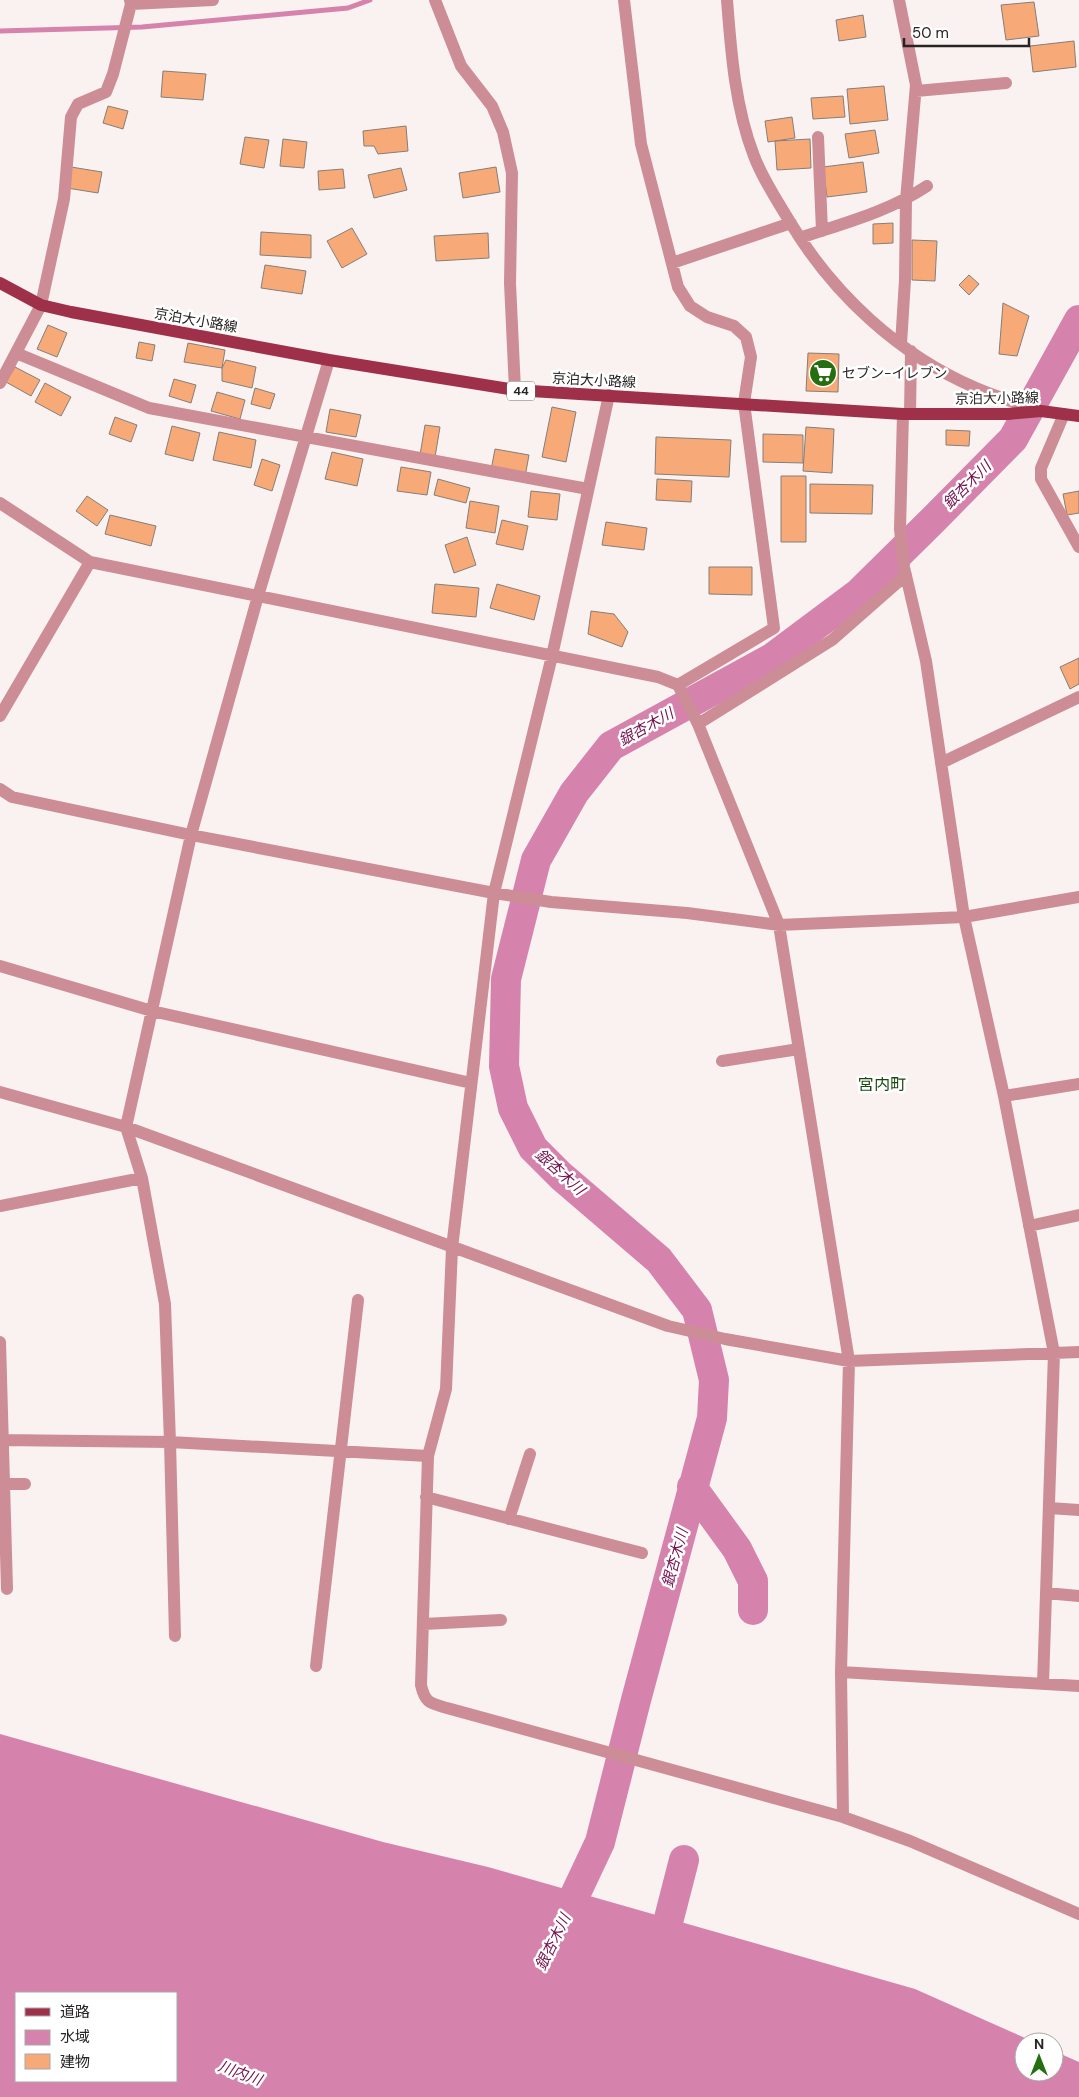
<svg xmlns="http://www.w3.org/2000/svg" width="1079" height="2097" font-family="'DM Sans','Noto Sans JP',sans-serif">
	<rect width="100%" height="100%" fill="#faf2f0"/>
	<path fill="#d583ac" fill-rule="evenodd" d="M0 1734 383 1842 488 1867 915 1989 1034 2042H1024V2072H1054V2051L1079 2062V2097H0ZM16 1993H176V2081H16Z"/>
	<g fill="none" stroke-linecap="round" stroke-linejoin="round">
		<path stroke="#d583ac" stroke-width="5" d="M0 31 142 27 348 8 370 0"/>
		<path stroke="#d583ac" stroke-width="30" d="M692 1487 737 1549 753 1581V1610
			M559 1929 600 1842 636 1700 712 1418 714 1380 697 1310 659 1260 561 1176 533 1148 513 1108 504 1066 506 979 536 860 574 793 611 746 772 658 859 593 932 521 1013 439 1079 320
			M645 1951 666 1930 684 1860"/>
	</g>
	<path fill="#f7aa78" stroke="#847e7a" d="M1034 2 1039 36 1006 40 1001 5Z
		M863 15 866 37 839 41 836 20Z
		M1074 41 1076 67 1033 72 1030 46Z
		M163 71 206 74 203 100 161 97Z
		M884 86 888 120 850 124 847 89Z
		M843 96 845 117 813 119 811 98Z
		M108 106 128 111 123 129 103 123Z
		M792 117 795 138 768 142 765 121Z
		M406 126 408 151 378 154 374 146H364L363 131Z
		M875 130 879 153 849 158 845 134Z
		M245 137 269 140 264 168 240 164Z
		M283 139 307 142 304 168 280 166Z
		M810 139 811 168 777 170 775 141Z
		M863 162 867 192 827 197 823 167Z
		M71 167 102 172 98 193 67 188Z
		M496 167 500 192 463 198 459 173Z
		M401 168 407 190 374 198 368 175Z
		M343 169 345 188 319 190 318 171Z
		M893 223V243L873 244V224Z
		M352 228 367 254 342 268 327 241Z
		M261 232 311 235V258L260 255Z
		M488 233 489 258 436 261 434 236Z
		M912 240 937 241 935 281 912 280Z
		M265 265 306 271 302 294 261 288Z
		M969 275 979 284 969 295 959 285Z
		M1003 303 1029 316 1017 356 999 354Z
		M48 325 67 333 57 357 37 349Z
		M139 342 155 345 152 361 136 358Z
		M188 343 225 350 222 368 184 362Z
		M808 353 839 354 838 392 806 391Z
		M226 360 256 367 252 388 222 381V368Z
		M15 367 40 380 31 396 6 382Z
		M174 379 196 385 191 403 169 396Z
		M45 383 71 397 61 416 35 402Z
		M255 388 275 394 270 409 251 404Z
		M217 392 245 400 240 419 211 411Z
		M552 407 576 412 566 462 542 457Z
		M330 409 361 415 356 437 326 432Z
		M115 417 137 425 131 442 109 434Z
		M425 425 440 427 435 457 420 455Z
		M172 426 200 433 193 461 165 454Z
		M806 427 834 429 832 473 803 471Z
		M946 430 970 431 969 446 946 445Z
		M219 432 256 440 251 468 213 460Z
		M763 434 803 435V463L763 462Z
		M656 437 731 440 729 477 655 474Z
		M495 449 529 455 525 477 491 470Z
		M332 452 363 459 357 486 325 479Z
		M262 459 280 465 272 491 254 485Z
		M401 467 431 472 427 495 397 491Z
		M781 476H806V542H781Z
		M438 479 470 488 466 503 434 495Z
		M657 479 692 481 691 502 656 500Z
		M810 484 873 485 872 514 810 513Z
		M531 491 560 494 557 520 528 517Z
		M1079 491V513L1067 515 1063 494Z
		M87 496 108 510 97 526 76 511Z
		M470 501 499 506 495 533 466 528Z
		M110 515 156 526 151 546 105 534Z
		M502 520 528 526 523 550 496 544Z
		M606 522 647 528 644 550 602 545Z
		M467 537 476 565 454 573 445 545Z
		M709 567H752V595L709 594Z
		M435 584 479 588 476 617 432 613Z
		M497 584 540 596 534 620 490 608Z
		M591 611 614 614 628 632 622 647 588 634Z
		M1079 658V684L1070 689 1060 667Z"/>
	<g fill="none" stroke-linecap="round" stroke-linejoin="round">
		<path stroke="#cc8d96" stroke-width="12" d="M435 0 461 66 492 106 503 132 512 173 510 283 515 390
			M624 0 641 144 678 287 690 306 707 317 734 326 746 337 751 357 744 403 774 628 678 685
			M727 0C731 52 735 107 754 156 763 180 777 200 790 222 833 294 899 355 976 388 997 397 1019 404 1041 411
			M899 0 916 85 906 200 905 280 901 344
			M131 4 213 0
			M916 91 1006 83
			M818 137 822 231
			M800 238C844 223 888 212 927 186
			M672 263 791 223
			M16 353 149 408 588 489
			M0 383 41 305 64 199 71 117 78 104 106 92 113 74 131 4 130 0
			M609 395 552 656 494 893 452 1248 446 1389 428 1456 421 1685C425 1703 430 1703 447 1708L843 1817 910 1841 1079 1914
			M903 414 900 529 904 567 926 661 964 917 1004 1096 1054 1353 1043 1684
			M910 414 911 351
			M1064 414 1041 468V479L1079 547
			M0 503 90 562 658 677 678 685 698 724 779 925 849 1361 841 1672 843 1817
			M0 716 90 562
			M698 724 832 640 906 575
			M941 763 1079 697
			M0 789 12 797 191 835 494 893 551 902 687 913 779 925 964 917 1079 897
			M0 966 152 1011 471 1083
			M722 1061 799 1049
			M0 1092 126 1127 668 1326 725 1339 849 1361 1079 1352
			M1004 1096 1079 1084
			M0 1206 142 1178
			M1029 1226 1079 1215
			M0 1342 7 1589
			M0 1440 170 1442 428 1456
			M4 1484H25
			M426 1497 642 1553
			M1049 1508 1079 1510
			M509 1519 530 1454
			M1046 1593 1079 1596
			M424 1624 501 1620
			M175 1636 170 1442 165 1304 142 1178 126 1127 191 835 258 596 329 360
			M316 1666 358 1300
			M841 1672 1079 1686"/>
		<path stroke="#9e304a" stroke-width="12" d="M0 283 41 305 71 312 329 360 515 390 903 414H1008L1041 411 1079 416"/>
	</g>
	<defs>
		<g id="supermarket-disc" transform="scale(1.4375)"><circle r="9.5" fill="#256f11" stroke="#fff"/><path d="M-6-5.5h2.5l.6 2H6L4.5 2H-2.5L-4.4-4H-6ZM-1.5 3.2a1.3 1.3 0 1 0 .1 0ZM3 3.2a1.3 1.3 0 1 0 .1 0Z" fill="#fff"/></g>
	</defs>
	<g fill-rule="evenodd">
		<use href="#supermarket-disc" x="823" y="373"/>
	</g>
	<g text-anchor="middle" stroke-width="5" stroke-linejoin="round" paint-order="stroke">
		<rect fill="#fff" stroke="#686665" stroke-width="1" x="507" y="381.5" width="28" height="19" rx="4"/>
		<g font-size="12" font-weight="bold" fill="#272423">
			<text x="521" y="395">44</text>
		</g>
		<g font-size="14" fill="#272423" stroke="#fff">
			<text transform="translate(196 320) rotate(10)" y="5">京泊大小路線</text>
			<text transform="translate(594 380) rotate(3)" y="5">京泊大小路線</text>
			<text transform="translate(997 398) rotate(-1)" y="5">京泊大小路線</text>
		</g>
		<g font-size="14" fill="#272423" stroke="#fff" text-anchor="start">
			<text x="842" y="378">セブン-イレブン</text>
		</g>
		<g font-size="15" font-style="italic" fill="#73114d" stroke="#fff">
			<text transform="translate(967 485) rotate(-45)" y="5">銀杏木川</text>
			<text transform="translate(646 727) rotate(-29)" y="5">銀杏木川</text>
			<text transform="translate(560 1172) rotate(42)" y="5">銀杏木川</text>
			<text transform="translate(675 1558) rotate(-75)" y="5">銀杏木川</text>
			<text transform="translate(553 1942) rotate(-64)" y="5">銀杏木川</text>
			<text transform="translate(240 2073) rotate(20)" y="5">川内川</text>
		</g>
		<g font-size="16" fill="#1a490f" stroke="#fff">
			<text x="882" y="1090">宮内町</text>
		</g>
	</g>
	<rect x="15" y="1992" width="162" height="90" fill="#ffffff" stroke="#a9a7a7"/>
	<rect x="25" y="2008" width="25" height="8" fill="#9e304a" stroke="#a9a7a7"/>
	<text x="60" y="2017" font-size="15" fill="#272423">道路</text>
	<rect x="25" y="2030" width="25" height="15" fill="#d583ac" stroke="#a9a7a7"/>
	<text x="60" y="2042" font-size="15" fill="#272423">水域</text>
	<rect x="25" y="2054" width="25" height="15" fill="#f7aa78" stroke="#a9a7a7"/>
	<text x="60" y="2067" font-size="15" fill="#272423">建物</text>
	<g transform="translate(1039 2057)"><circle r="24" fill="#ffffff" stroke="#a9a7a7"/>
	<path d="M0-4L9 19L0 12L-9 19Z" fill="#256f11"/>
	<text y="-8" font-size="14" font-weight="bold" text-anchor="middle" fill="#272423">N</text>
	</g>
	<path d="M904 38v8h125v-8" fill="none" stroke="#272423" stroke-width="2.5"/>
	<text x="912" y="38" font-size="15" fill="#272423" stroke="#ffffff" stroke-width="4" paint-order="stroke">50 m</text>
</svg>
